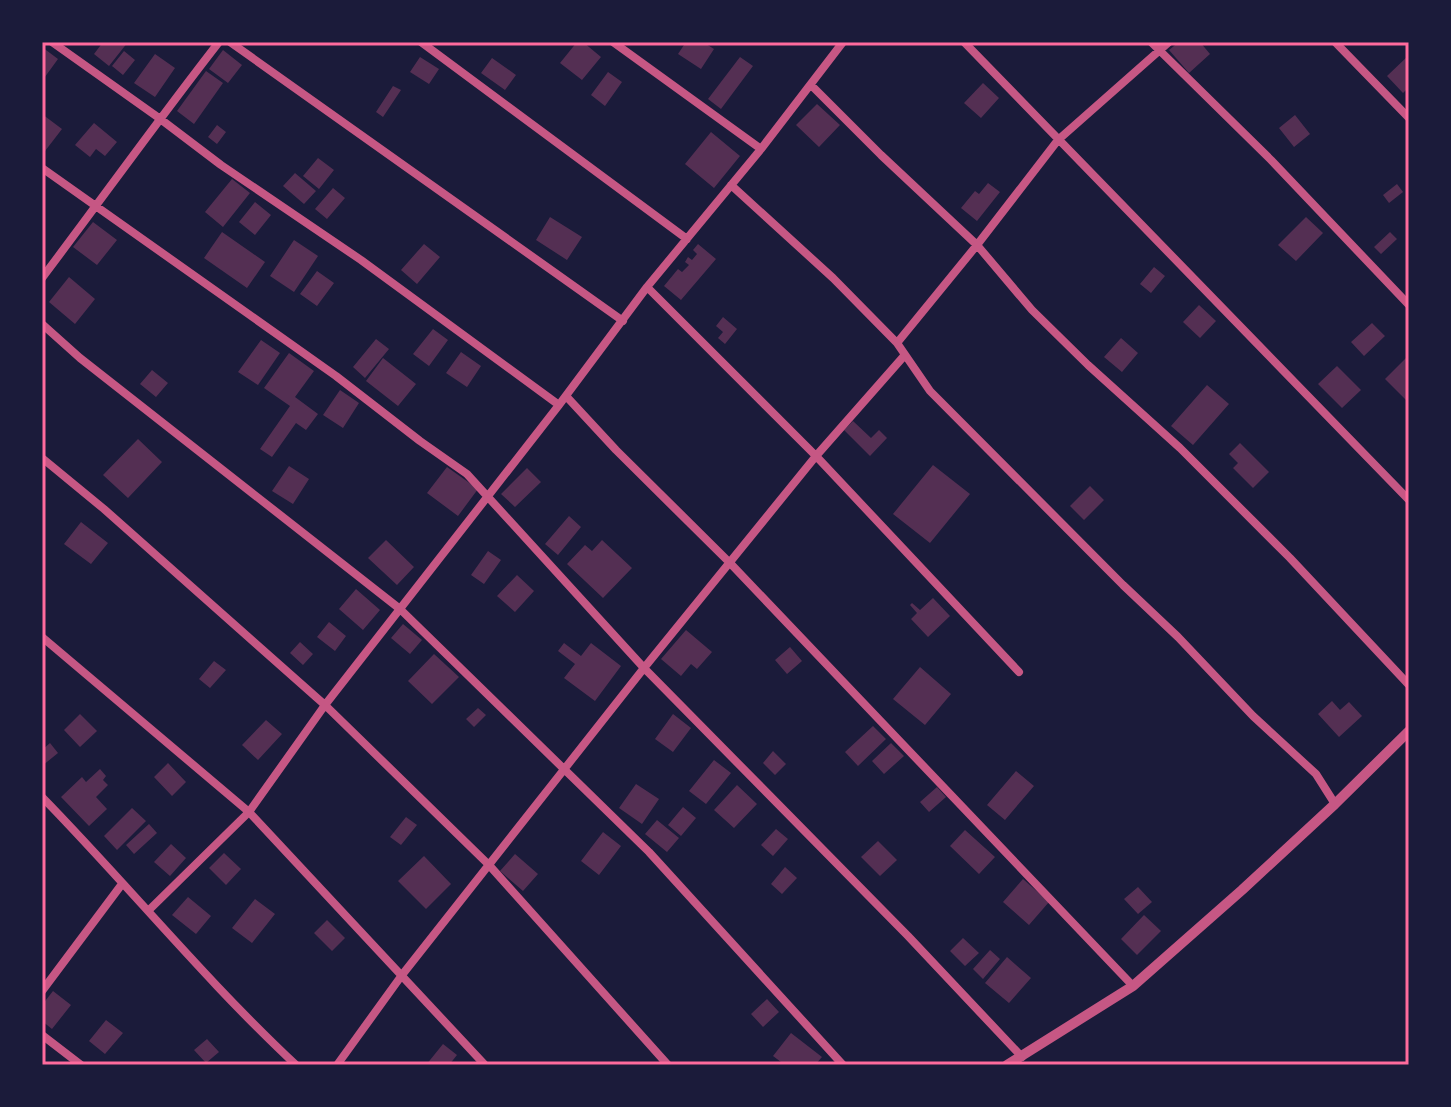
<svg xmlns="http://www.w3.org/2000/svg" width="1451" height="1107" font-family="'Asap Condensed',sans-serif">
	<rect width="100%" height="100%" fill="#1b1b3a"/>
	<path fill="#542f53" d="M103 42H128L109 66 94 54Z
		M577 42H583L601 57 582 80 560 63Z
		M686 42H703L714 49 701 69 678 54Z
		M1179 42H1200L1210 54 1189 73 1169 50Z
		M42 47 58 59 42 81Z
		M223 50 242 65 228 83 209 69Z
		M124 51 135 60 123 75 112 66Z
		M155 54 175 68 155 97 134 83Z
		M1409 55V87L1403 93 1387 76Z
		M420 57 439 69 429 84 410 72Z
		M740 57 753 66 721 109 708 99Z
		M492 58 516 75 505 90 481 73Z
		M206 71 223 83 194 124 177 111Z
		M608 72 622 82 605 106 591 95Z
		M983 83 999 98 981 118 964 103Z
		M393 86 401 90 383 117 376 112Z
		M817 104 840 125 819 147 796 125Z
		M42 114 62 129 42 155Z
		M1295 115 1310 134 1294 147 1279 128Z
		M94 123 117 142 105 156 96 149 90 157 75 145Z
		M217 125 226 132 217 144 208 137Z
		M711 132 740 156 714 188 685 164Z
		M318 158 334 170 319 189 303 176Z
		M295 173 316 191 304 204 283 186Z
		M232 179 250 193 223 227 205 212Z
		M988 183 1000 192 977 221 961 208 975 191 979 194Z
		M1397 184 1403 192 1389 203 1383 195Z
		M333 188 345 198 327 219 315 209Z
		M255 202 271 215 255 235 239 222Z
		M550 217 582 237 567 260 536 240Z
		M1306 217 1323 233 1296 261 1278 245Z
		M93 222 117 240 97 265 73 247Z
		M222 232 265 262 247 288 204 258Z
		M1390 232 1397 239 1381 254 1374 247Z
		M294 240 318 256 294 292 270 276Z
		M424 244 440 257 417 284 401 270Z
		M698 244 716 259 681 300 664 286 678 269 682 272 689 265 685 262 688 257 692 260 697 254 693 250Z
		M1154 267 1165 276 1151 293 1140 284Z
		M317 271 334 283 317 306 300 294Z
		M69 277 95 299 75 324 49 302Z
		M1199 305 1216 321 1200 338 1183 322Z
		M723 317 737 329 725 344 718 338 723 332 716 326Z
		M1372 323 1385 336 1364 356 1351 342Z
		M433 329 448 340 429 366 413 354Z
		M1121 338 1138 353 1122 372 1104 357Z
		M376 339 389 349 365 378 353 367Z
		M261 340 280 353 258 385 238 372Z
		M461 352 481 366 467 387 446 373Z
		M289 353 314 371 295 397 318 414 306 430 296 423 272 457 260 449 290 406 264 388Z
		M1409 355V403L1385 379Z
		M383 358 416 384 398 406 366 381Z
		M1337 366 1361 390 1342 408 1318 384Z
		M152 370 168 383 156 397 140 384Z
		M1207 385 1229 404 1193 445 1171 426Z
		M340 390 359 403 343 428 323 415Z
		M853 421 871 438 879 430 887 438 870 456 844 430Z
		M138 439 162 462 128 498 103 475Z
		M1240 443 1269 472 1253 488 1233 468 1238 463 1229 454Z
		M933 465 970 494 930 543 893 514Z
		M289 466 309 479 293 504 272 491Z
		M447 467 478 489 458 516 427 493Z
		M527 468 541 482 515 507 501 494Z
		M1090 486 1104 500 1084 520 1070 506Z
		M569 516 581 527 558 555 545 544Z
		M81 522 108 543 91 564 64 544Z
		M386 540 414 567 397 585 368 558Z
		M602 540 632 568 603 598 567 564 585 545 592 551Z
		M488 551 501 560 484 584 471 575Z
		M517 575 534 591 515 612 497 596Z
		M356 589 380 610 363 630 339 609Z
		M933 598 950 616 928 637 911 619 917 613 910 605 912 603 920 610Z
		M329 622 346 636 335 651 317 637Z
		M403 624 422 640 410 654 391 638Z
		M686 630 712 652 697 669 691 664 681 676 661 659Z
		M300 642 313 654 303 665 290 653Z
		M564 643 581 656 591 643 621 666 595 701 564 678 575 664 558 651Z
		M790 647 802 661 787 674 775 660Z
		M434 654 459 677 432 704 408 681Z
		M214 661 226 670 210 688 199 679Z
		M920 667 951 694 925 725 893 699Z
		M1332 701 1340 710 1349 702 1362 716 1339 737 1318 714Z
		M478 708 486 715 474 727 466 719Z
		M80 714 97 731 80 747 64 730Z
		M673 714 691 728 673 752 655 739Z
		M266 720 282 734 258 760 242 745Z
		M873 726 886 739 858 766 845 752Z
		M50 743 58 753 42 766V750Z
		M891 743 904 756 884 774 872 761Z
		M773 751 786 764 775 775 763 763Z
		M714 760 731 773 706 804 689 791Z
		M168 763 186 782 172 796 154 777Z
		M100 769 106 776 103 780 108 785 96 797 107 809 89 826 61 797 82 777 86 782Z
		M1016 771 1034 786 1005 820 987 805Z
		M636 784 659 799 642 824 619 808Z
		M737 785 757 804 734 828 714 810Z
		M937 787 946 797 929 812 920 802Z
		M683 807 696 818 681 836 668 825Z
		M132 808 146 821 117 850 104 836Z
		M406 817 417 825 401 845 390 837Z
		M657 820 679 838 667 852 645 834Z
		M149 824 157 833 134 854 126 845Z
		M776 829 788 839 773 856 761 845Z
		M965 830 995 857 979 874 950 846Z
		M603 832 621 846 599 875 581 861Z
		M878 841 897 860 880 876 861 857Z
		M171 844 186 858 170 876 154 862Z
		M224 853 241 869 226 885 209 868Z
		M515 854 538 874 523 891 500 871Z
		M424 856 451 884 426 909 398 881Z
		M785 867 797 878 782 894 771 884Z
		M1023 879 1049 902 1029 925 1003 902Z
		M1138 887 1152 902 1138 914 1124 899Z
		M188 897 211 916 196 934 172 915Z
		M255 899 275 914 252 943 232 928Z
		M1144 915 1161 931 1137 955 1121 939Z
		M327 920 345 938 332 951 314 933Z
		M963 938 979 953 965 966 950 951Z
		M990 950 1000 959 983 979 973 969Z
		M1007 957 1031 978 1009 1003 985 983Z
		M53 991 71 1005 52 1029 42 1021V1005Z
		M767 999 779 1012 763 1027 751 1014Z
		M106 1020 123 1033 105 1054 89 1041Z
		M791 1033 822 1057 815 1065H785L773 1056Z
		M207 1039 219 1052 206 1063 194 1050Z
		M443 1044 457 1055 449 1065H426Z"/>
	<g fill="none" stroke-linecap="round" stroke-linejoin="round">
		<path stroke="#c65784" stroke-width="8" d="M52 42 159 118 221 165 361 260 559 405
			M230 42 623 321
			M421 42 687 239
			M613 42 761 149
			M964 42 1409 500
			M1151 42 1271 160 1409 305
			M1335 42 1409 118
			M811 85 881 155 977 245 1032 310 1088 365 1180 448 1290 558 1409 685
			M42 168 336 376 420 441 467 474 644 668 908 936 1022 1057
			M731 185 833 278 897 343 930 391 1123 585 1178 637 1253 716 1316 774 1335 804
			M42 278C101 200 158 120 219 42
			M647 287 816 456 1019 672
			M42 324 80 358 400 609 649 852 843 1065
			M897 343 977 245 1058 140 1169 42
			M566 396 616 450 730 563 1133 986
			M42 458 104 509 325 705 489 865 668 1065
			M42 637 249 812 485 1065
			M42 797C128 885 206 981 296 1065
			M148 911 249 812 325 705 559 405 647 287 761 149 843 42
			M42 991 122 884
			M42 1035 81 1065
			M337 1065 402 975 644 668 816 456 904 356"/>
		<path stroke="#c65784" stroke-width="10" d="M1007 1065 1133 986 1242 890 1335 804 1409 731"/>
	</g>
	<rect width="1451" height="1107" fill="none" stroke="#1b1b3a" stroke-width="88"/>
	<rect x="44" y="44" width="1363" height="1019" fill="none" stroke="#ff6b9d" stroke-width="3"/>
</svg>
